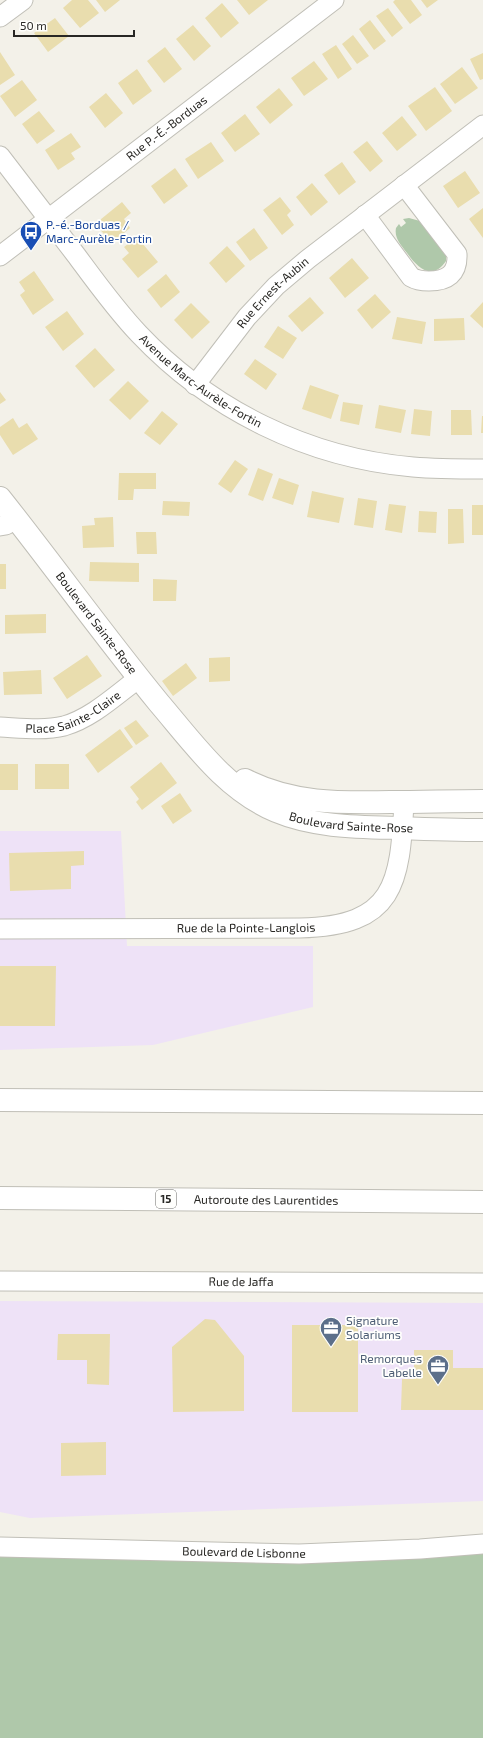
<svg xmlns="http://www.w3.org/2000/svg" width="483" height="1738" font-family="'Exo 2',sans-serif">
	<rect width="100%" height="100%" fill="#f3f1e9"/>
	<path fill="#eee2f7" d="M0 831H121L127 946H313V1007L153 1045 0 1050Z
		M0 1301 483 1303V1501L30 1518 0 1512Z"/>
	<path fill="#afc8aa" d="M409 218 420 221 446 254V261C432 282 417 267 407 253 401 245 394 238 396 228L399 224 401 227 406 223 403 219Z
		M483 1552V1738H0V1556Z"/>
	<path fill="#e9ddae" d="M72 0H88L99 13 80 28 63 8Z
		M96 0H120L105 12Z
		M237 0H268L249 15Z
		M395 0H411L422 15 410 24 393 2Z
		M421 0H438L427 8Z
		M222 3 239 23 221 38 205 18Z
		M388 8 403 28 392 37 376 16Z
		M55 18 69 36 48 52 34 33Z
		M370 20 386 41 374 50 359 29Z
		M193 25 211 46 194 61 176 39Z
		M353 35 369 56 357 64 342 44Z
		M336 45 352 69 338 79 322 54Z
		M165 47 182 69 164 83 147 61Z
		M0 52 15 75 0 85Z
		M483 53V79L480 80 470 59Z
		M314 61 328 79 304 96 291 78Z
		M462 67 478 88 455 104 440 84Z
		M137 69 152 91 133 105 118 83Z
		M22 80 37 100 15 117 0 96Z
		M435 87 452 111 426 131 408 106Z
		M279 88 293 105 270 124 256 107Z
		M106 93 123 113 105 128 89 107Z
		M39 111 55 131 37 144 22 124Z
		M245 114 260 134 235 152 221 133Z
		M402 116 417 135 397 151 382 133Z
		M71 133 81 147 71 153 75 159 58 170 45 150Z
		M367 141 383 161 370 172 353 152Z
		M211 142 224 161 198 179 185 159Z
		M342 162 356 182 339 195 324 175Z
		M175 168 188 186 164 204 151 186Z
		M465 171 480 193 458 208 443 186Z
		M312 183 328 202 311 216 296 197Z
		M280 197 291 211 287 215 294 225 282 235 263 210Z
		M122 202 131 213 124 219 130 228 112 243 95 224Z
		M483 208V238L469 219Z
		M254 228 268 248 250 261 236 242Z
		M137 237 158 262 138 278 122 259 129 253 124 247Z
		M227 246 245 266 226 283 209 263Z
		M352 258 369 278 345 298 329 278Z
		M34 271 54 300 33 315 20 295 25 291 19 282Z
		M166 274 180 292 161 308 147 290Z
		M375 294 391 312 372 329 357 310Z
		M310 297 324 313 302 332 288 316Z
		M483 302V328L470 316Z
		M191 303 210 322 192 339 174 320Z
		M67 311 84 334 63 351 45 327Z
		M397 317 426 322 422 344 392 339Z
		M464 318 465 340 434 341V319Z
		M278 326 297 338 283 359 264 347Z
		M95 348 115 370 94 388 75 366Z
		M255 359 277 374 266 390 244 374Z
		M128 381 149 401 130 420 109 400Z
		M310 385 339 395 331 419 302 409Z
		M0 392 6 400 0 404Z
		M343 402 363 405 359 425 340 421Z
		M379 405 406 410 401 433 375 428Z
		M414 409 432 411 430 436 411 434Z
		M451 410H471L472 435H451Z
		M162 411 178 424 160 445 144 433Z
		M482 416H483V433H481Z
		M13 418 19 428 27 423 38 439 13 455 0 435V427Z
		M235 460 248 469 231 493 218 484Z
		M258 468 273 474 263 501 248 495Z
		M119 473H156V489H134L133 500H118Z
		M279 478 299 485 293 505 272 498Z
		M312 491 344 498 339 523 307 517Z
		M358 498 377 501 373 528 354 525Z
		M163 501 190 502 189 516 162 515Z
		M389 504 406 506 402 533 385 530Z
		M472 505H483V535H472Z
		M448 509H463L464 543 448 544Z
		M419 511 437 512 436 533 418 532Z
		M113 517 114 547 83 548 82 526 95 525 94 518Z
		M136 532H156L157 554H137Z
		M90 562 139 563V582L89 581Z
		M0 564H6V589H0Z
		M153 579 177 580 176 601H153Z
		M46 614V633L5 634V615Z
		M87 655 102 676 67 699 53 678Z
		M230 657V681L209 682V658Z
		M186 663 197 678 173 696 162 681Z
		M41 670 42 694 4 695 3 672Z
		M136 720 149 736 136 745 124 728Z
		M120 729 133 747 98 773 85 755Z
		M161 762 177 783 142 810 136 802 139 799 130 787Z
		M0 764H18V790H0Z
		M35 764H69V789H35Z
		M180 793 192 811 173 824 161 806Z
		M84 851V865L71 866V889L10 891 9 853Z
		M0 966H56L55 1026H0Z
		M205 1319 215 1320 244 1356V1411L173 1412 172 1347Z
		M292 1325H358V1412H292Z
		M58 1334H110L109 1385 87 1384V1360H57Z
		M414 1350H453V1368H483V1410H401L402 1379H414Z
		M106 1442V1475L61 1476V1443Z"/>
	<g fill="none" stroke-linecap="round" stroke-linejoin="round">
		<g stroke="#c0bfb7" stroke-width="21">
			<g id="street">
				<path d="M0 17 23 0"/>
				<path id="s1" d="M0 156C25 189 51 222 76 255 96 282 116 310 139 334 211 410 308 458 413 467 436 469 460 469 483 469"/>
				<path d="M365 215 411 277C416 280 422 281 429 281 447 281 458 274 457 254L404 185"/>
				<path id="s2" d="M0 256 334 0"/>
				<path id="s3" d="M195 385 247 317 276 286 308 259 483 125"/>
				<path d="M0 526 6 525 16 518"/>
				<path id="s4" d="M0 727C20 728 44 731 64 726 92 718 116 695 139 678"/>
				<path id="s5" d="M0 929 300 928C395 926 400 884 404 802"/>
				<path id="s6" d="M0 1281 483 1283"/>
				<path id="s7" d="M0 1547 299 1554 420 1549 483 1544"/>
			</g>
		</g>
		<g stroke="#c0bfb7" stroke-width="24">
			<g id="secondary">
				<path id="s8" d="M0 498C54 566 104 636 159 703 194 744 225 789 276 811 314 827 357 827 398 828 426 829 454 830 483 830"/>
				<path d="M245 780C292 804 339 803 391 802 422 802 452 801 483 801"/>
			</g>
		</g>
		<g stroke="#c0bfb7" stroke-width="24">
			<g id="highway">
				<path d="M0 1100 483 1103"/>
				<path id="s9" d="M0 1198 483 1202"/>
			</g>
		</g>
		<use href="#street" stroke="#fff" stroke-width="19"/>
		<use href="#secondary" stroke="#fff" stroke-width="22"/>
		<use href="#highway" stroke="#fff" stroke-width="22"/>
	</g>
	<defs>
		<g id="bus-pin" transform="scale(1.15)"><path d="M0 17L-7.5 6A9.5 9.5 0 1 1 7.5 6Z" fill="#1a4fb4" stroke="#fffffd"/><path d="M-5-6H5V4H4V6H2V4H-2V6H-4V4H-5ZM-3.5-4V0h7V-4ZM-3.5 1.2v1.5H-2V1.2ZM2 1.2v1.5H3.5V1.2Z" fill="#fff"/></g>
		<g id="office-pin" transform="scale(1.15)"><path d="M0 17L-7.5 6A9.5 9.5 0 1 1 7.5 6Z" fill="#5c6f8a" stroke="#fffffd"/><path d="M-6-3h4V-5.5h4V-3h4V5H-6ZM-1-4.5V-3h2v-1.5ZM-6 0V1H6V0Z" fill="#fff"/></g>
	</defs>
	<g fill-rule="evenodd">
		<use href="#bus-pin" x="31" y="232"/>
		<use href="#office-pin" x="331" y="1328"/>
		<use href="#office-pin" x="438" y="1366"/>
	</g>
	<g text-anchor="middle" stroke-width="3.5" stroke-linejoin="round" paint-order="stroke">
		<rect fill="#fffffd" stroke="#686865" stroke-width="1" x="156" y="1190" width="20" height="18" rx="3"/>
		<g font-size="11" font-weight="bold" fill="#282724">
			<text x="166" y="1203">15</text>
		</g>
		<g font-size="12" fill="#282724" stroke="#fffffd">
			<text dy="4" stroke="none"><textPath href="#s2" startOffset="210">Rue P.-É.-Borduas</textPath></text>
			<text dy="4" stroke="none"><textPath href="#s3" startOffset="121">Rue Ernest-Aubin</textPath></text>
			<text dy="4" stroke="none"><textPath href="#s1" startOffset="304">Avenue Marc-Aurèle-Fortin</textPath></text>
			<text dy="4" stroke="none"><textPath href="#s8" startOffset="158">Boulevard Sainte-Rose</textPath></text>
			<text dy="4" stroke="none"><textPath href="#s4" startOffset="77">Place Sainte-Claire</textPath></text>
			<text dy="4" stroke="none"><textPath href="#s8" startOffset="497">Boulevard Sainte-Rose</textPath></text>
			<text dy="4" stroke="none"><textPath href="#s5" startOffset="246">Rue de la Pointe-Langlois</textPath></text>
			<text dy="4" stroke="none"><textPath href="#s9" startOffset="266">Autoroute des Laurentides</textPath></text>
			<text dy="4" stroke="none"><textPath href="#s6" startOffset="241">Rue de Jaffa</textPath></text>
			<text dy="4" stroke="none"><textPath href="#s7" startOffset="244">Boulevard de Lisbonne</textPath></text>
		</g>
		<g font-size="12" fill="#164399" stroke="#fffffd" text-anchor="start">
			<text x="46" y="229">P.-é.-Borduas /<tspan x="46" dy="14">Marc-Aurèle-Fortin</tspan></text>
		</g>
		<g font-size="12" fill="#4e5e75" stroke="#fffffd" text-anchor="start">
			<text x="346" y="1325">Signature<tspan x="346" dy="14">Solariums</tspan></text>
			<text x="422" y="1363" text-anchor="end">Remorques<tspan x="422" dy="14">Labelle</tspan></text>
		</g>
	</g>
	<path d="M14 30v6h120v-6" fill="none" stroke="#282724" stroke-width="2"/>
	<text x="20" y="30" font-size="12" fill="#282724" stroke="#fffffd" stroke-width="3" paint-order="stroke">50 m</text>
</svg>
